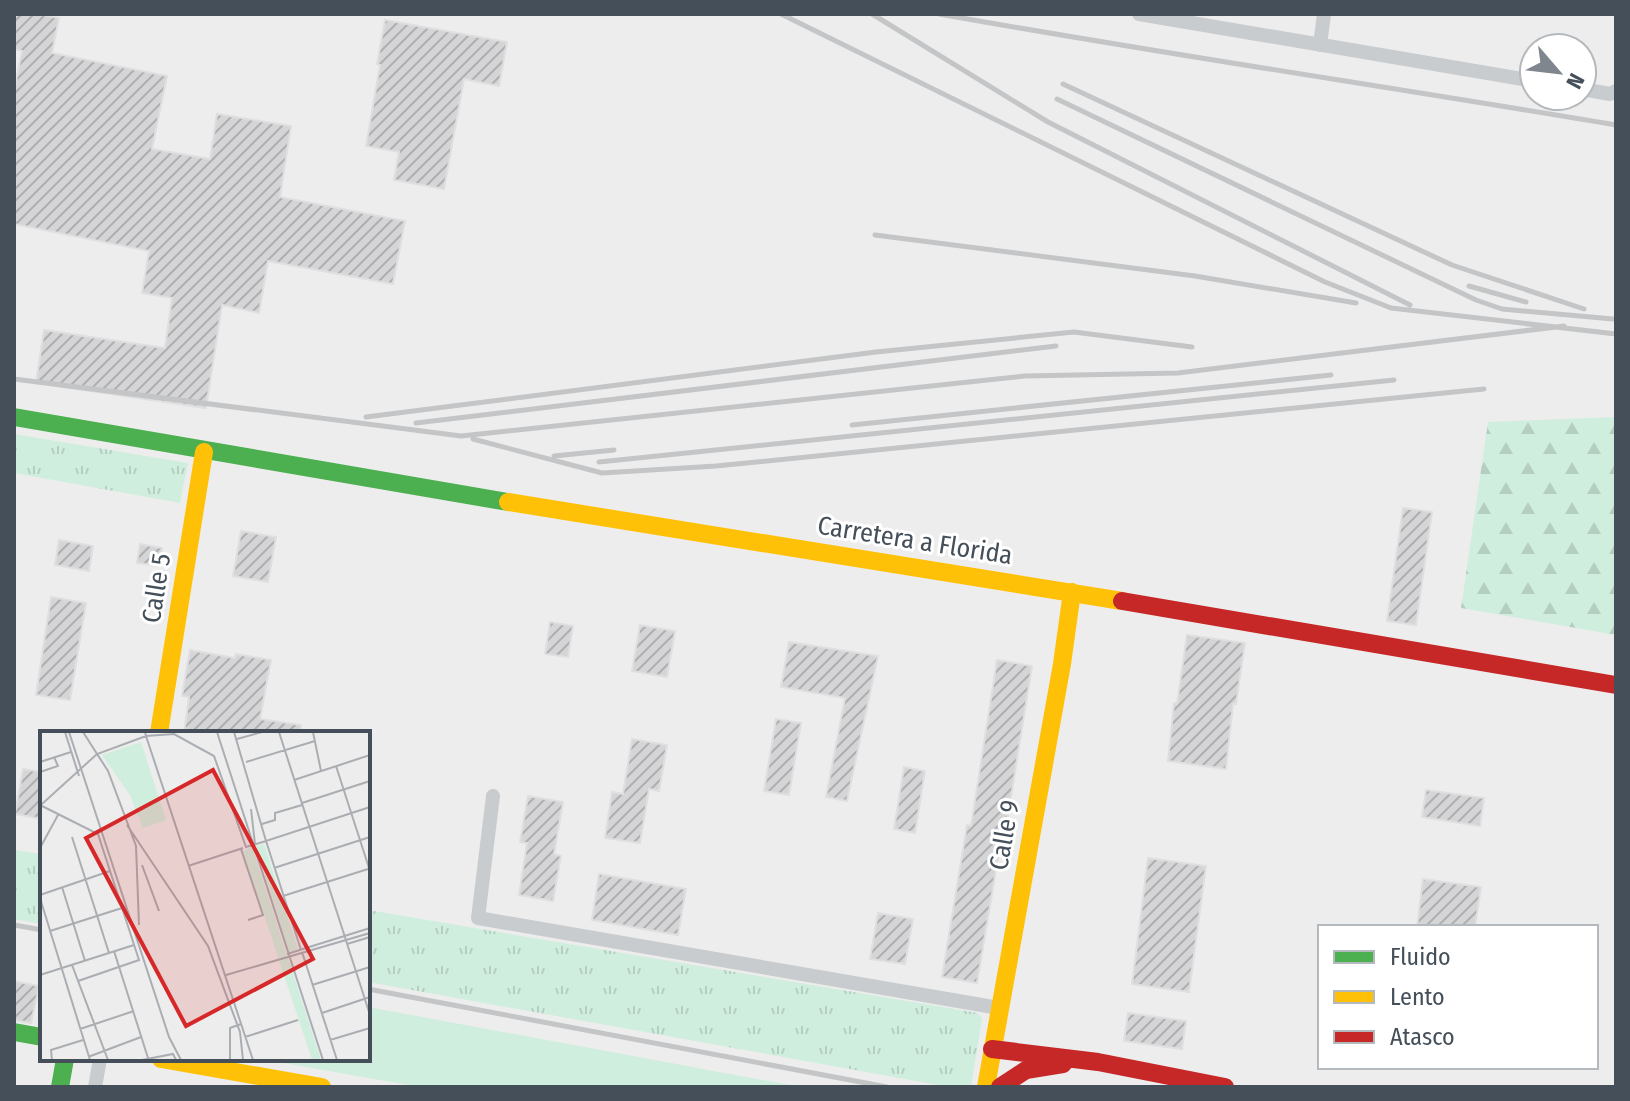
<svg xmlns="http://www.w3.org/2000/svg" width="1630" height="1101" font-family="'Fira Sans Condensed',sans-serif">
	<defs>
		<pattern id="grass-tufts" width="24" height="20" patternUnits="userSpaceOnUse" patternTransform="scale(2)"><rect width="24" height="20" fill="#d0eede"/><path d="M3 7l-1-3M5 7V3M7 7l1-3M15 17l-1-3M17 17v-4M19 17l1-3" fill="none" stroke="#b4cec1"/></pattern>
		<pattern id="forest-firs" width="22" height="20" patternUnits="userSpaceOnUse" patternTransform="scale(2)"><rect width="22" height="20" fill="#d0eede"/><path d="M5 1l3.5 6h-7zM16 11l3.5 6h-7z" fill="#b4cec1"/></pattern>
		<pattern id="building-hatch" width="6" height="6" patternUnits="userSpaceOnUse" patternTransform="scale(2)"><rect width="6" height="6" fill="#d5d5d7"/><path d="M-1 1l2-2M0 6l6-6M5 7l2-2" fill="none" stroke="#aeafb1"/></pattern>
	</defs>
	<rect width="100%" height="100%" fill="#eeeded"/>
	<path fill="url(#grass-tufts)" d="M14 434 188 463 180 503 14 473Z
		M14 850 42 854V924L14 919Z
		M368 910 978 1013 982 1019 971 1087H949L368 982Z"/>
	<path fill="url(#forest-firs)" d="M1616 417V635L1461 608 1488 422Z"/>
	<path fill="#d0eede" d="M368 1007 801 1087H419L261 1059H368Z"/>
	<path fill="url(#building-hatch)" stroke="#dfdfe0" stroke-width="2" d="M14 14H37L59 18 52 53 167 76 152 149 210 159 217 114 291 126 280 197 405 221 393 284 268 261 259 313 222 305 206 408 36 383 44 330 165 348 172 298 142 293 149 251 14 224V91L22 51 14 49Z
		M385 20 507 42 499 86 464 79 444 189 394 180 399 152 366 146 380 65 377 64Z
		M1403 508 1432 512 1416 625 1387 621Z
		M241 531 276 537 268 582 233 576Z
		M59 540 93 546 89 571 55 565Z
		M140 544 162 548 159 566 137 563Z
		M51 597 86 603 70 700 36 695Z
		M550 622 573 626 568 657 545 654Z
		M640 625 675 631 667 677 632 671Z
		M1187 635 1245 643 1236 704H1233L1226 769 1168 761 1174 703 1177 704Z
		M789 642 878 656 847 801 826 797 845 698 781 687Z
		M190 650 235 658 236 654 271 660 260 719 301 725 300 733H184L189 697 182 696Z
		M997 660 1032 666 1007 822H1004L977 983 942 977 967 825 971 826Z
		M776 719 801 723 789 795 764 791Z
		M632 739 667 745 659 791 649 789 640 843 605 838 612 792 623 794Z
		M904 767 925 771 915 833 894 829Z
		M23 769 42 772V819L15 814Z
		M1426 790 1484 798 1480 826 1422 817Z
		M528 796 563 802 554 854 561 856 553 901 519 895 527 843 520 842Z
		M1148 858 1206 866 1189 992 1132 984Z
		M599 874 686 889 678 935 592 920Z
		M1423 879 1481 887 1475 927H1417Z
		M878 913 913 919 905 964 870 959Z
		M14 981 39 986 31 1023 14 1020Z
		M1128 1013 1186 1021 1182 1049 1124 1041Z"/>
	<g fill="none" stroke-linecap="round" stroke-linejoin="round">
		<path stroke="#c9ccce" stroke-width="14" d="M1139 14 1534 81
			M1320 45 1324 14
			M1582 89 1610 94 1616 91
			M493 796 478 918 999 1008
			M95 1087 100 1059"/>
		<path stroke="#4caf50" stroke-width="18" d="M14 417 508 502
			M14 1032 42 1037
			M60 1087 65 1059"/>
		<path stroke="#ffc107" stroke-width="18" d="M508 502 1122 601
			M159 733 204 452
			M161 1059 322 1087
			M986 1087 1062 664 1072 592"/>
		<path stroke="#c62828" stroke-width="18" d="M1122 601 1616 685
			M992 1049 1098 1062 1225 1087
			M1000 1087 1026 1070 1063 1064"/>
		<path stroke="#c3c5c7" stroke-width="5" d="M781 14 1325 282 1391 308 1616 334
			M872 14 1048 122 1410 305
			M939 14C1164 54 1390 87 1616 125
			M1063 84 1452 265 1584 309
			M1057 99 1476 300 1502 309 1613 319
			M875 235 1195 276 1356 303
			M1469 286 1526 302
			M14 379 461 436 1025 376 1178 373 1564 326
			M366 417 876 352 1074 332 1192 347
			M416 423 1056 346
			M852 425 1331 375
			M473 439 602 473 716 466 1484 389
			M554 456 614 450
			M599 462 1394 380
			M14 925 42 930
			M368 989 887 1087"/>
	</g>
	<g text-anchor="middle" stroke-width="6" stroke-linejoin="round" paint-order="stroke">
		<g font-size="26" fill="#444f5a" stroke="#fff">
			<text transform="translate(915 540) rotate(9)" y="9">Carretera a Florida</text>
			<text transform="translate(156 588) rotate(-81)" y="9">Calle 5</text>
			<text transform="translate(1004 835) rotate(-80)" y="9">Calle 9</text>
		</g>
	</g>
	<g transform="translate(40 731)">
		<rect width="330" height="330" fill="#eeeded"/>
		<path d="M212 116 281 329H272L203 120Z" fill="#d0eede"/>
		<path d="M101 11 126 89 103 97 90 64 62 24Z" fill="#d0eede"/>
		<path d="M224 113 258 218 249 221 216 115Z" fill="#d0eede"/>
		<path fill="none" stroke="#aaaeb2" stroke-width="2" d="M25 1 39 45M29 1 129 306 141 329M43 1 68 40 96 115 99 194M177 1 283 329M194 1 226 110 330 76M239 1 330 284M273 1 281 40M106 5 213 329M106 5 134 3 174 25 206 116 226 110 261 219M197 8 222 1M0 31 31 21M206 31 275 10M296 35 330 140M0 41 18 35 14 26M254 49 330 24M262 72 330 50M2 73 57 23 106 5 105 1M0 74 58 103 99 229 38 250M211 78 215 113M222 93 235 89V82L262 74M87 94 168 215 200 301 203 329M32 106 69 222M0 117 18 84M201 118 223 184 208 189M102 134 119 180M148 135 203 117M234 137 330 106M22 156 45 230M0 164 70 140M243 165 328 138M0 167 50 329M10 200 82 177M307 213 330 206M74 220 108 327M262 221 297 329M247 223 330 197M32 234 68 329M0 244 94 214M186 244 330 202M272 254 330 236M282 282 330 266M40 298 94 280M205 306 258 289M290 309 330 297M48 326 101 306M12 329 11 319 43 309M102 329 133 323 136 329M190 329V297L201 293"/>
		<path fill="#d62828" fill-opacity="0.15" stroke="#d62828" stroke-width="4" d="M173 39 273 228 146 295 46 107Z"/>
		<rect width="330" height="330" fill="none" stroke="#444f5a" stroke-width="4"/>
	</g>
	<rect width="1630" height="1101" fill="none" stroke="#444f5a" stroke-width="32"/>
	<rect x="1318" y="925" width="280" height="144" fill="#ffffff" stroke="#b4b9bd" stroke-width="2"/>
	<rect x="1334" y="951" width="40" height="12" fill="#4caf50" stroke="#b4b9bd" stroke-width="2"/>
	<text x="1390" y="965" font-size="24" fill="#444f5a">Fluido</text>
	<rect x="1334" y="991" width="40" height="12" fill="#ffc107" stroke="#b4b9bd" stroke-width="2"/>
	<text x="1390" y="1005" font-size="24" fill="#444f5a">Lento</text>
	<rect x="1334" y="1031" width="40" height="12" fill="#c62828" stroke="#b4b9bd" stroke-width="2"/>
	<text x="1390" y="1045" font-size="24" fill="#444f5a">Atasco</text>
	<g transform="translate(1558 72) rotate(118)"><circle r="38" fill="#ffffff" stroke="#b4b9bd" stroke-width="2"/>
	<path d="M0-6L14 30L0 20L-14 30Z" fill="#80868d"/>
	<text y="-12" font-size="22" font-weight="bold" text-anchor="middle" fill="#444f5a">N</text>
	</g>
</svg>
